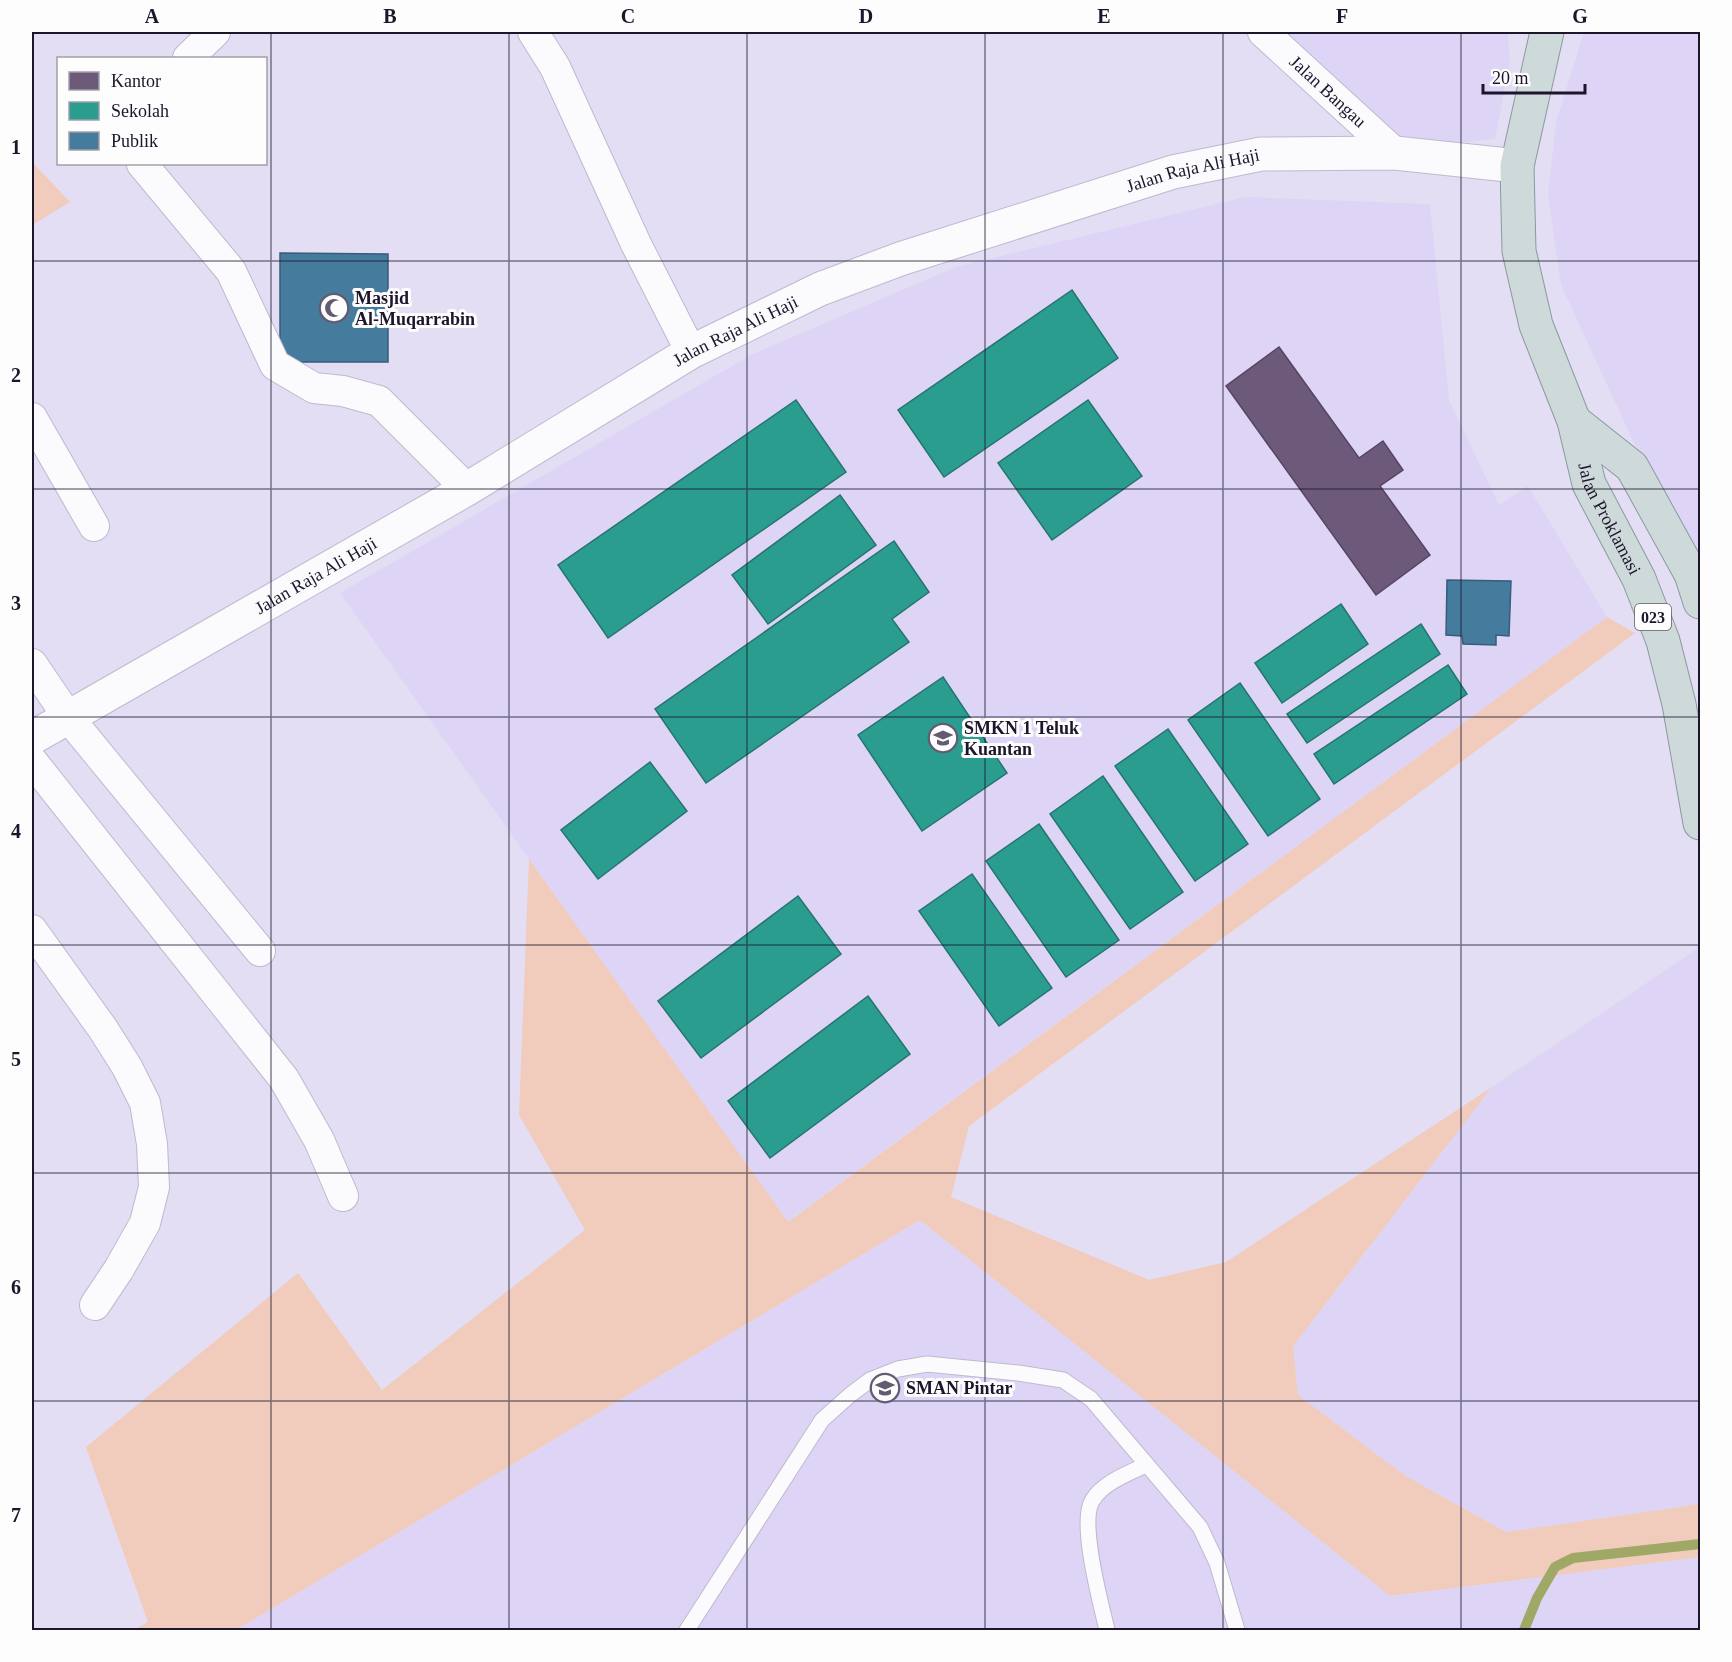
<svg xmlns="http://www.w3.org/2000/svg" width="1732" height="1662" font-family="'Times New Roman',serif">
	<rect width="100%" height="100%" fill="#e3def3"/>
	<path fill="#ded5f6" d="M1276 32H1508L1510 63 1495 139 1432 146 1398 136Z
		M1584 32H1700V567L1633 441 1561 285 1548 194 1556 122Z
		M1245 197 1430 204 1449 400 1499 505 1528 486 1607 617 787 1222 340 593 751 355 956 267Z
		M1700 947V1504L1506 1532 1404 1475 1298 1395 1293 1346 1492 1087Z
		M920 1220 1390 1596 1700 1557V1630H236Z"/>
	<path fill="#f1cbbb" d="M32 162 70 202 32 225Z
		M1607 617 1635 633 969 1126 951 1197 1149 1280 1226 1262 1492 1087 1293 1346 1298 1395 1404 1475 1506 1532 1700 1504V1557L1390 1596 920 1220 236 1630H134L148 1622 86 1447 298 1273 382 1390 585 1230 519 1115 529 859 788 1222Z"/>
	<path fill="#6d597a" stroke="#554562" stroke-width="1.5" d="M1279 347 1359 458 1383 441 1403 470 1380 486 1430 555 1376 595 1226 386Z"/>
	<path fill="#2a9d8f" stroke="#267471" stroke-width="1.5" d="M1072 290 1118 358 944 477 898 410Z
		M796 400 846 472 608 638 558 565Z
		M1088 400 1142 476 1052 540 998 463Z
		M840 495 876 545 768 624 732 575Z
		M894 541 929 592 892 619 909 642 706 783 655 709Z
		M1341 604 1368 644 1282 703 1255 663Z
		M1421 624 1440 654 1307 743 1287 714Z
		M1448 665 1467 694 1334 784 1314 754Z
		M943 677 1007 773 922 831 858 735Z
		M1240 683 1320 799 1268 836 1188 720Z
		M1168 729 1248 844 1195 881 1115 766Z
		M650 762 687 811 598 879 561 830Z
		M1103 776 1183 892 1130 929 1050 814Z
		M1039 824 1119 940 1066 977 986 861Z
		M972 874 1052 988 999 1026 919 911Z
		M798 896 841 954 701 1058 658 1001Z
		M868 996 910 1054 770 1158 728 1101Z"/>
	<path fill="#457b9d" stroke="#395c7b" stroke-width="1.5" d="M280 253 388 254V362H280Z
		M1447 580 1511 581 1509 636 1496 635V645L1463 644 1462 636 1446 635Z"/>
	<g fill="none" stroke-linecap="round" stroke-linejoin="round">
		<path stroke="#9fa865" stroke-width="10" d="M1524 1630 1537 1598 1555 1567 1573 1558 1700 1544"/>
		<g stroke="#bfb9cf" stroke-width="17">
			<path id="service" d="M687 1630 822 1420 850 1395 870 1380 898 1369 927 1364 1018 1373 1063 1380 1091 1399 1200 1527 1217 1563 1237 1630
				M1107 1630C1101 1604 1079 1523 1092 1501 1102 1483 1129 1473 1146 1465"/>
		</g>
		<g stroke="#bfb9cf" stroke-width="32">
			<g id="minor">
				<path d="M533 32 555 67 636 244 691 352"/>
				<path id="s1" d="M1263 32 1395 153"/>
				<path d="M188 58 215 32"/>
				<path d="M142 164 231 271 275 365 314 388 343 391 379 401 467 489"/>
				<path d="M32 418 94 526"/>
				<path d="M32 664 68 717 260 951"/>
				<path d="M32 761 284 1079 319 1140 343 1196"/>
				<path d="M32 930 103 1029 127 1067 145 1103 152 1144 154 1187 145 1223 119 1269 95 1305"/>
			</g>
		</g>
		<g stroke="#bfb9cf" stroke-width="35">
			<g id="tertiary">
				<path id="s2" d="M32 738 467 489 691 352 820 289 900 259 1173 172 1261 154 1395 153 1517 166"/>
			</g>
		</g>
		<g stroke="#8a99a0" stroke-width="35">
			<g id="trunk">
				<path id="s3" d="M1547 32 1517 166 1519 251 1536 325 1574 421 1589 484 1639 579 1663 641 1679 704 1700 823"/>
				<path d="M1574 421 1632 467 1691 574 1700 602"/>
			</g>
		</g>
		<use href="#service" stroke="#fbfafd" stroke-width="15"/>
		<use href="#minor" stroke="#fbfafd" stroke-width="30"/>
		<use href="#tertiary" stroke="#fbfafd" stroke-width="33"/>
		<use href="#trunk" stroke="#ced9da" stroke-width="33"/>
	</g>
	<path fill="none" stroke="#1c152b" stroke-width="1.5" stroke-opacity="0.55" d="M271 32V1630M509 32V1630M747 32V1630M985 32V1630M1223 32V1630M1461 32V1630M32 261H1700M32 489H1700M32 717H1700M32 945H1700M32 1173H1700M32 1401H1700"/>
	<defs>
		<g id="mosque-ring" transform="scale(1.5)"><circle r="9.5" fill="#fdfdfd" stroke="#625b71" stroke-width="1.5"/><path d="M3.5-4.9A6 6 0 1 0 3.5 4.9A5 5 0 1 1 3.5-4.9Z" fill="#625b71"/></g>
		<g id="school-ring" transform="scale(1.5)"><circle r="9.5" fill="#fdfdfd" stroke="#625b71" stroke-width="1.5"/><path d="M0-5L7-2L0 1L-7-2ZM-4 1L0 2.5L4 1V4Q0 6-4 4Z" fill="#625b71"/></g>
	</defs>
	<g fill-rule="evenodd">
		<use href="#mosque-ring" x="334" y="308"/>
		<use href="#school-ring" x="943" y="738"/>
		<use href="#school-ring" x="885" y="1388"/>
	</g>
	<g text-anchor="middle" stroke-width="6" stroke-linejoin="round" paint-order="stroke">
		<rect fill="#fdfdfd" stroke="#605b6a" stroke-width="1.5" x="1635" y="604" width="36" height="26" rx="4.5"/>
		<g font-size="16" font-weight="bold" fill="#1c152b">
			<text x="1653" y="623">023</text>
		</g>
		<g font-size="18" fill="#1c152b" stroke="#fdfdfd">
			<text dy="6" stroke="none"><textPath href="#s1" startOffset="88">Jalan Bangau</textPath></text>
			<text dy="6" stroke="none"><textPath href="#s2" startOffset="1299">Jalan Raja Ali Haji</textPath></text>
			<text dy="6" stroke="none"><textPath href="#s2" startOffset="813">Jalan Raja Ali Haji</textPath></text>
			<text dy="6" stroke="none"><textPath href="#s3" startOffset="506">Jalan Proklamasi</textPath></text>
			<text dy="6" stroke="none"><textPath href="#s2" startOffset="327">Jalan Raja Ali Haji</textPath></text>
		</g>
		<g font-size="18" font-weight="bold" fill="#1c152b" stroke="#fdfdfd" text-anchor="start">
			<text x="355" y="304">Masjid<tspan x="355" dy="21">Al-Muqarrabin</tspan></text>
			<text x="964" y="734">SMKN 1 Teluk<tspan x="964" dy="21">Kuantan</tspan></text>
			<text x="906" y="1394">SMAN Pintar</text>
		</g>
	</g>
	<rect width="1732" height="1662" fill="none" stroke="#fdfdfd" stroke-width="66"/>
	<rect x="57" y="57" width="210" height="108" fill="#fdfdfd" stroke="#a3a0a9" stroke-width="1.5"/>
	<rect x="69" y="72" width="30" height="18" fill="#6d597a" stroke="#a3a0a9" stroke-width="1.5"/>
	<text x="111" y="87" font-size="18" fill="#1c152b">Kantor</text>
	<rect x="69" y="102" width="30" height="18" fill="#2a9d8f" stroke="#a3a0a9" stroke-width="1.5"/>
	<text x="111" y="117" font-size="18" fill="#1c152b">Sekolah</text>
	<rect x="69" y="132" width="30" height="18" fill="#457b9d" stroke="#a3a0a9" stroke-width="1.5"/>
	<text x="111" y="147" font-size="18" fill="#1c152b">Publik</text>
	<path d="M1483 84v9h102v-9" fill="none" stroke="#1c152b" stroke-width="3"/>
	<text x="1492" y="84" font-size="18" fill="#1c152b" stroke="#fdfdfd" stroke-width="4.5" paint-order="stroke">20 m</text>
	<rect x="33" y="33" width="1666" height="1596" fill="none" stroke="#1c152b" stroke-width="2"/>
	<g font-size="20" text-anchor="middle" font-weight="bold" fill="#1c152b">
		<text x="152" y="23">A</text>
		<text x="390" y="23">B</text>
		<text x="628" y="23">C</text>
		<text x="866" y="23">D</text>
		<text x="1104" y="23">E</text>
		<text x="1342" y="23">F</text>
		<text x="1580" y="23">G</text>
		<text x="16" y="154">1</text>
		<text x="16" y="382">2</text>
		<text x="16" y="610">3</text>
		<text x="16" y="838">4</text>
		<text x="16" y="1066">5</text>
		<text x="16" y="1294">6</text>
		<text x="16" y="1522">7</text>
	</g>
</svg>
